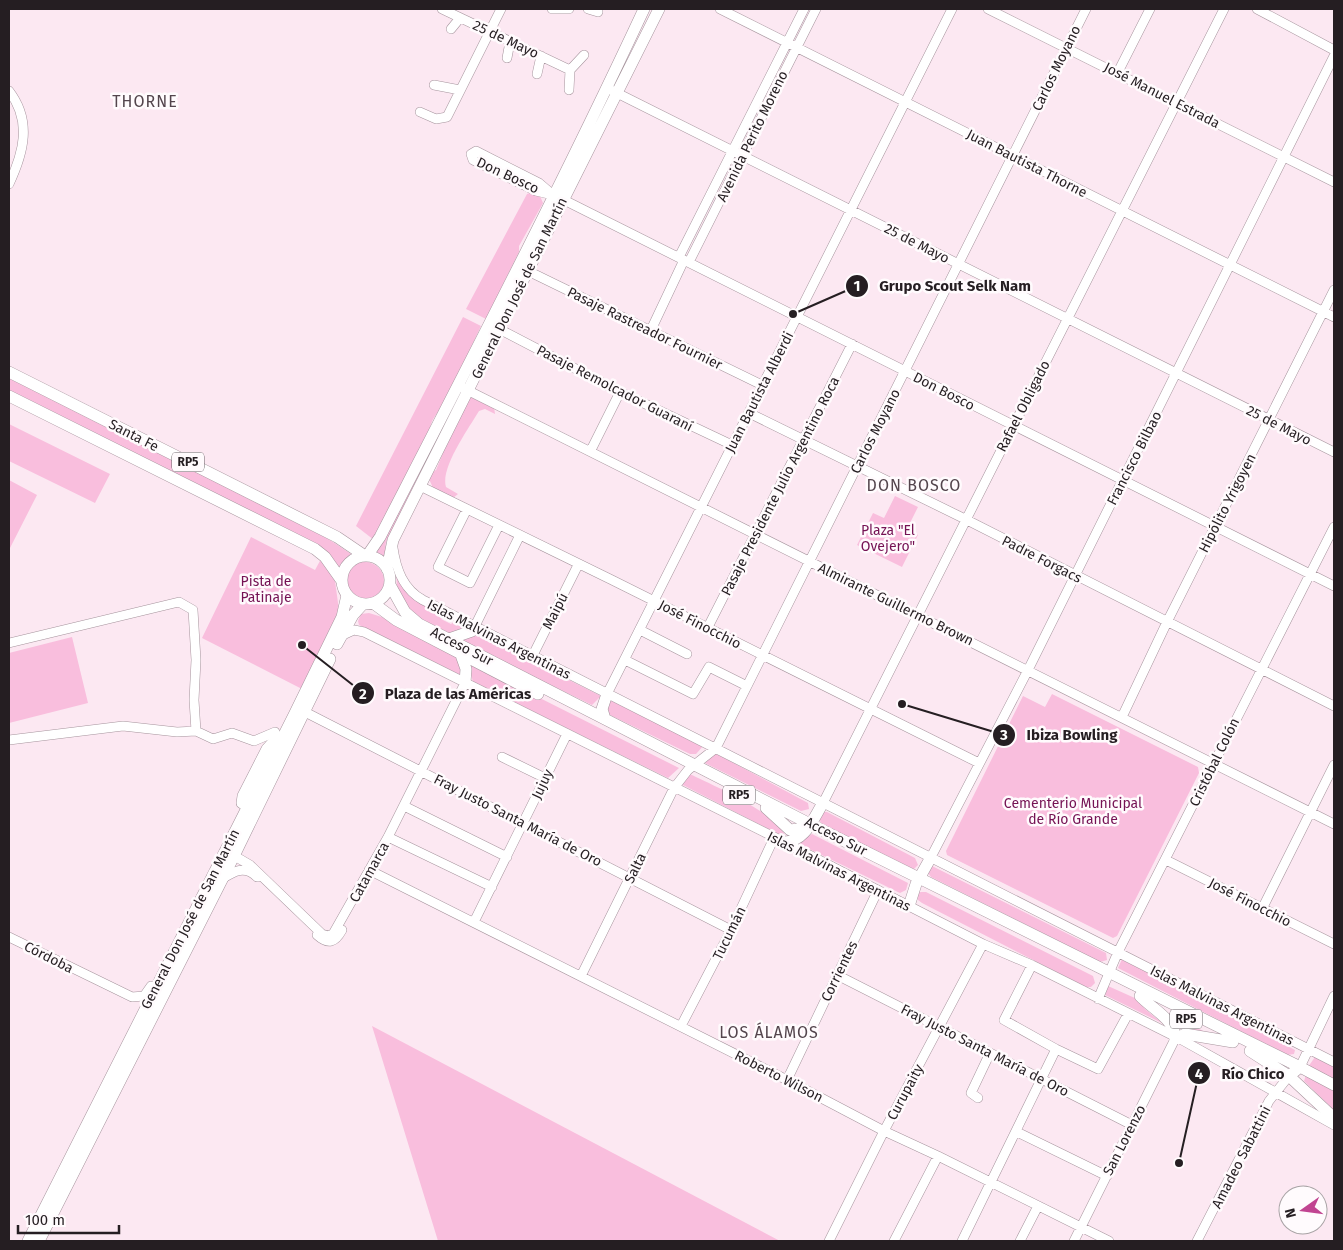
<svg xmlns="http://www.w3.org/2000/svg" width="1343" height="1250" font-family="'Fira Sans',sans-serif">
	<rect width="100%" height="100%" fill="#fce8f2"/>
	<path fill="#f9bedd" d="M532 192 540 196 543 203 519 246V252L486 319 466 309 527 194Z
		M463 317 481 326 443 407C436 414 429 422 430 433L374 540 356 526Z
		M9 377 321 534 351 554 338 568 319 547 9 390Z
		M458 397 386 542 384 559 374 552Z
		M470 397 494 407 495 414 485 409 479 411C469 428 440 468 446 487L458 494 453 498 433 488 429 479 431 473 436 470 443 453 441 451Z
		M9 424 110 474 95 503 9 461Z
		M9 480 37 495 9 550Z
		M895 496 918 507 907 529 918 535 902 567 857 545 873 513 884 518Z
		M251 537 315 570 321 559 335 581 339 610 302 689 202 638Z
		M346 581a19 19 0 1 1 38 0a19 19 0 1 1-38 0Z
		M396 571 406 591 445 615 441 619 451 624 456 620 469 628 450 635 412 615 397 588Z
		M369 613 382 617 459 658 464 677 359 625 358 621 361 614Z
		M475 633 601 696 592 705 460 641Z
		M72 637 88 703 9 723V653Z
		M468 662 679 768 668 778 473 682Z
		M1052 694 1198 767 1199 773 1117 936 1113 938 947 855 946 851 1023 696 1045 707Z
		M610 700 704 745 696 754H690L606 713Z
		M715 753 808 803 809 809 801 811 705 763Z
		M690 774C712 785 780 814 786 838L681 784Z
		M823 812H827L915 858 918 865 914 869 909 868 821 823 819 819Z
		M812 834 908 883 906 890 900 893 797 843Z
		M932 866 1106 953 1107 960 1100 962 931 877 928 873Z
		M921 892H926L1093 976 1095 983 1091 987H1086L922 903 918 900 917 893Z
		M1122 959 1295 1050 1294 1054 1287 1055 1118 968Z
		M1108 986 1137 999 1145 1009 1162 1023 1105 995Z
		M1168 1013 1205 1032 1177 1028Z
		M372 1026 780 1241H438Z
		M1315 1057 1334 1066V1080L1308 1067Z
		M1306 1075 1334 1089V1110L1304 1081Z"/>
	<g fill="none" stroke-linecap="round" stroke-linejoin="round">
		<g stroke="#a6949d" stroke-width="10">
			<path id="minor" d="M442 9 570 70
				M552 9H569
				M588 9 598 12
				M720 9 1334 317
				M988 9 1334 182
				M1257 9 1334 50
				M451 29 460 18
				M507 58 510 42
				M1118 72 1150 9
				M537 74 541 56
				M434 85 460 90
				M607 88 1334 452
				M569 90 570 70 584 55
				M9 91C32 121 24 152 9 184
				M420 112 436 119 447 117 501 9
				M476 151 539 183 553 195 536 191 473 160 471 154Z
				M558 197 1334 586
				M679 257 804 9
				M689 262 816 9
				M528 271 762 385
				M499 329 620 392 732 445
				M650 332 684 260
				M463 388 1334 824
				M749 413 965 519 1334 706
				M591 450 620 392
				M420 486C607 577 793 669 979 763
				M467 509 438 567 470 583 499 525
				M393 548C396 569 403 589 423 600L1334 1062
				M475 626 520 535
				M708 627 852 344
				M640 630 687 654
				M341 636 354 630 364 632 784 842 983 944 1032 965 1182 1040 1334 1125
				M9 643 179 602 193 610 196 660 194 700 196 731
				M532 657 578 565
				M625 660 693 694 709 667 745 685
				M607 694 952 9
				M305 712 731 930
				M1122 717 1167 622 1334 290
				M9 740 123 726 177 732 196 731 213 739 232 733 254 741 275 732 277 738
				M502 757 545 778
				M823 803 1224 9
				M404 806 507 857
				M388 837 492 887
				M227 858H238L250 865 322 934 327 936 333 934 388 837 465 683
				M930 859 1028 670 1334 56
				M1166 860 1334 944
				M369 870 787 1080 884 1131 938 1156 1109 1241
				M222 879C234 871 245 865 257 877
				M1262 909 1334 765
				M474 922 567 734
				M317 935C328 945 335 943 342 930
				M9 937 132 997 144 996 151 986
				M1032 965 1004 1020 1056 1049 1098 1069 1128 1014
				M837 975 1132 1125
				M581 976 674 788 688 770 716 748 1086 9
				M1098 999 1118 952 1334 527
				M681 1026 731 930 774 838
				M1300 1067 1334 996
				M787 1080 878 890
				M978 1098 971 1093 990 1053
				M1017 1132 1107 1176
				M829 1241 884 1131 983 944
				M894 1241 938 1156
				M962 1241 1056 1049
				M1020 1241 1038 1206
				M1074 1241 1175 1039
				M1197 1241 1269 1101 1289 1076"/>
		</g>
		<g stroke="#a6949d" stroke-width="12">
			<path id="major" d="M9 372 337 537 365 556
				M9 396 315 549 325 557 342 581
				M367 556 380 537C470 362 561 187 644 9
				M342 580a24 24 0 1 1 48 0a24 24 0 1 1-48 0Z
				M387 569 393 540 659 9
				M390 585 405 612 419 624 810 824 1300 1067
				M373 603 396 620 538 694
				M449 639 472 631 475 626
				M337 644 353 615 363 604
				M461 655 466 669 465 683
				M605 719 602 709 607 694
				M766 808 790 830 807 828
				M253 809 242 803 243 796 267 749 278 737
				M784 842C805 842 813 819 823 803
				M909 906 916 884 930 859
				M1140 996C1152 1009 1176 1020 1175 1039L1185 1034 1233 1042
				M1250 1051 1289 1076
				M1334 1085 1300 1067 1289 1076 1334 1118
				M28 1241 294 715 342 617 347 595
				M39 1241 233 858 330 659"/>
		</g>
		<use href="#minor" stroke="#fff" stroke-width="9"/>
		<use href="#major" stroke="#fff" stroke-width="11"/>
	</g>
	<g text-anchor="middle" stroke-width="5" stroke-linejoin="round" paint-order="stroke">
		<g fill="#fffbfd" stroke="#666064" stroke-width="1">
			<rect x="172" y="452.5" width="32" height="19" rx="4"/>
			<rect x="723" y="785.5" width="32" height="19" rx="4"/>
			<rect x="1170" y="1009.5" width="32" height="19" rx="4"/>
		</g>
		<g font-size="12" font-weight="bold" fill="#251e22">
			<text x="188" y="466">RP5</text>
			<text x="739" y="799">RP5</text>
			<text x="1186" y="1023">RP5</text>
		</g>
		<g font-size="14" fill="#251e22" stroke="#fffbfd">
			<text transform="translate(506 39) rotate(25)" y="5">25 de Mayo</text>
			<text transform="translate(1056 68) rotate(-64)" y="5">Carlos Moyano</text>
			<text transform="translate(1162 95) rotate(27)" y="5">José Manuel Estrada</text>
			<text transform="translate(752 136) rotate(-64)" y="5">Avenida Perito Moreno</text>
			<text transform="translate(1027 163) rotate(27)" y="5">Juan Bautista Thorne</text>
			<text transform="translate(508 175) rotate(25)" y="5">Don Bosco</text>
			<text transform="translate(917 243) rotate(27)" y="5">25 de Mayo</text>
			<text transform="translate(519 288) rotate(-64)" y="5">General Don José de San Martín</text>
			<text transform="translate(645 328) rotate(26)" y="5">Pasaje Rastreador Fournier</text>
			<text transform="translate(615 388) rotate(27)" y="5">Pasaje Remolcador Guaraní</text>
			<text transform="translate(944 391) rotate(27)" y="5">Don Bosco</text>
			<text transform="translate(759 392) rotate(-63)" y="5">Juan Bautista Alberdi</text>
			<text transform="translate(1023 406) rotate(-63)" y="5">Rafael Obligado</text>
			<text transform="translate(1279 425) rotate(27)" y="5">25 de Mayo</text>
			<text transform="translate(875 431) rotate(-63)" y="5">Carlos Moyano</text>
			<text transform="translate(134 435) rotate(27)" y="5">Santa Fe</text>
			<text transform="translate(1134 458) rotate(-63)" y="5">Francisco Bilbao</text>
			<text transform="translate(780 486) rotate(-63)" y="5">Pasaje Presidente Julio Argentino Roca</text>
			<text transform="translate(1227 503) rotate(-63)" y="5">Hipólito Yrigoyen</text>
			<text transform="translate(1042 559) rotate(27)" y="5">Padre Forgacs</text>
			<text transform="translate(896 604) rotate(26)" y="5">Almirante Guillermo Brown</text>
			<text transform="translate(555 611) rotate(-63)" y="5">Maipú</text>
			<text transform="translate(700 624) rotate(27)" y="5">José Finocchio</text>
			<text transform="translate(499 639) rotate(27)" y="5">Islas Malvinas Argentinas</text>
			<text transform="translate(462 646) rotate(27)" y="5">Acceso Sur</text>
			<text transform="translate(1214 762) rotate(-64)" y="5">Cristóbal Colón</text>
			<text transform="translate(542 784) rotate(-65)" y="5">Jujuy</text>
			<text transform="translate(518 820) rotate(27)" y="5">Fray Justo Santa María de Oro</text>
			<text transform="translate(836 836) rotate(27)" y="5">Acceso Sur</text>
			<text transform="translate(635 868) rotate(-64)" y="5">Salta</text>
			<text transform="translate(839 871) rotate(27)" y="5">Islas Malvinas Argentinas</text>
			<text transform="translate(369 872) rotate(-61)" y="5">Catamarca</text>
			<text transform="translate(1250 902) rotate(27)" y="5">José Finocchio</text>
			<text transform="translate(190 919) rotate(-63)" y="5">General Don José de San Martín</text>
			<text transform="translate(729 933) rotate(-64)" y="5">Tucumán</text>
			<text transform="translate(49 957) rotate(27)" y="5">Córdoba</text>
			<text transform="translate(839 971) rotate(-64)" y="5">Corrientes</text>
			<text transform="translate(1222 1005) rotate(27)" y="5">Islas Malvinas Argentinas</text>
			<text transform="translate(985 1050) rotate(27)" y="5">Fray Justo Santa María de Oro</text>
			<text transform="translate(779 1076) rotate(27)" y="5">Roberto Wilson</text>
			<text transform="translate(905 1092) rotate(-62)" y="5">Curupaity</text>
			<text transform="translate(1124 1140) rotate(-63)" y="5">San Lorenzo</text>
			<text transform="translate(1241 1157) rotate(-63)" y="5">Amadeo Sabattini</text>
		</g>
		<g font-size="14" fill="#751254" stroke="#fffbfd">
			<text x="888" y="535">Plaza "El<tspan x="888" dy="16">Ovejero"</tspan></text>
			<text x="266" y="586">Pista de<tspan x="266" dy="16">Patinaje</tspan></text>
			<text x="1073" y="808">Cementerio Municipal<tspan x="1073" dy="16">de Río Grande</tspan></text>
		</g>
		<g font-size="16" letter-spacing="1" fill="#54454d" stroke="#fffbfd">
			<text x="145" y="107">THORNE</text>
			<text x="914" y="491">DON BOSCO</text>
			<text x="769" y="1038">LOS ÁLAMOS</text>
		</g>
	</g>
	<path fill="none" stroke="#251e22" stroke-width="2" d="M793 314L857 286M302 645L363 693M902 704L1004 735M1179 1163L1199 1073"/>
	<g fill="#251e22" stroke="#fffbfd" stroke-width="2">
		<circle cx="793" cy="314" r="5"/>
		<circle cx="302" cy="645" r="5"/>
		<circle cx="902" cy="704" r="5"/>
		<circle cx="1179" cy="1163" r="5"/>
		<circle cx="857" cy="286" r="12"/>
		<circle cx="363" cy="693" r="12"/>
		<circle cx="1004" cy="735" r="12"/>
		<circle cx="1199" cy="1073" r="12"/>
	</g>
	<g font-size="15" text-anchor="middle" font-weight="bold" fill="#fff">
		<text x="857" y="291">1</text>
		<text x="363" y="699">2</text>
		<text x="1004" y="740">3</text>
		<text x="1199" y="1079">4</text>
	</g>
	<g font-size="15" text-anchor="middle" font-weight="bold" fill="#251e22" stroke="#fffbfd" stroke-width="5" stroke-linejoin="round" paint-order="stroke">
		<text x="955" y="291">Grupo Scout Selk Nam</text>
		<text x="458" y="699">Plaza de las Américas</text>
		<text x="1072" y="740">Ibiza Bowling</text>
		<text x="1253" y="1079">Río Chico</text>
	</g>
	<rect width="1343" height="1250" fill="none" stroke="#251e22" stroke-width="20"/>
	<g transform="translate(1303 1210) rotate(256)"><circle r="24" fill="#fffbfd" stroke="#a8a3a5"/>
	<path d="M0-4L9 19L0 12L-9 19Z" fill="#c14491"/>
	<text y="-8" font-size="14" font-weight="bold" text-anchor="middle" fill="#251e22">N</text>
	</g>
	<path d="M18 1225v8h101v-8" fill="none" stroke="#251e22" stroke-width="2.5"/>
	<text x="25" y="1225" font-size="15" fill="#251e22" stroke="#fffbfd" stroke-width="4" paint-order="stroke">100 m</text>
</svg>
